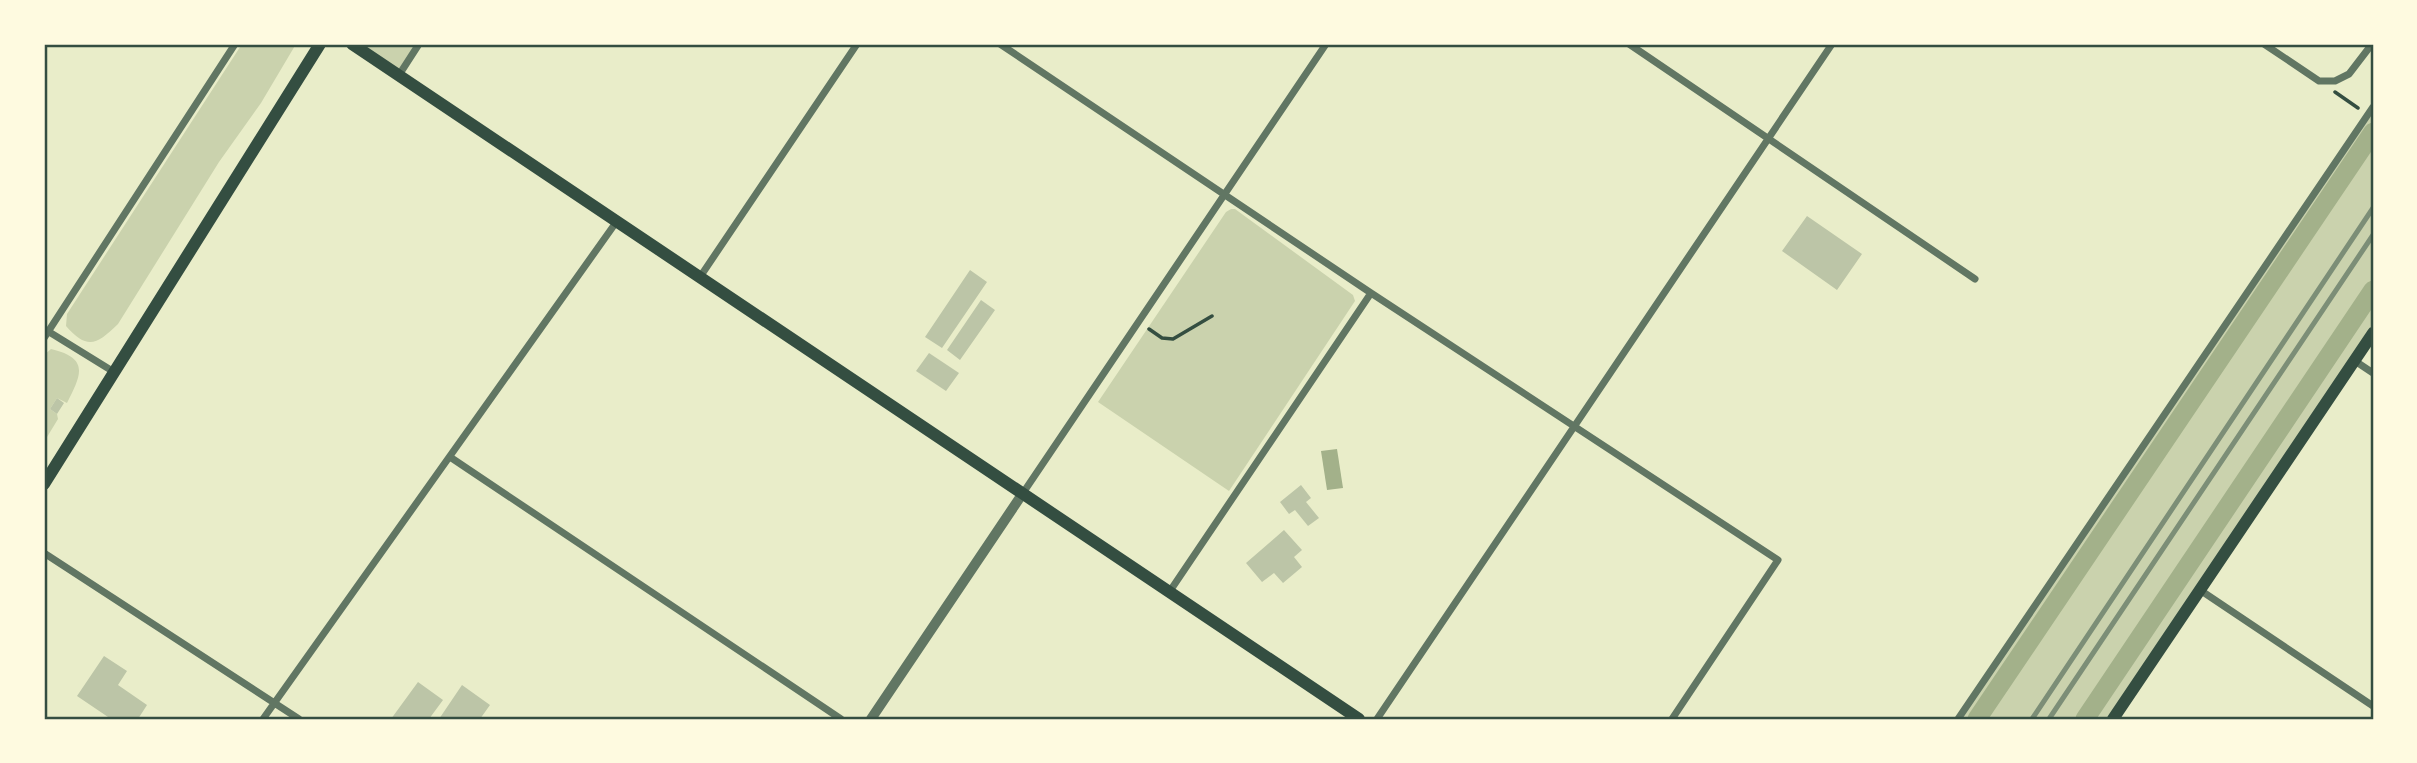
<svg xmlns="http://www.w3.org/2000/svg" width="2417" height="763" font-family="'Varela Round',sans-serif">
	<rect width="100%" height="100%" fill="#e9edc9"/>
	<path fill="#cad2ad" d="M242 44H296L261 103 219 162 118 324C97 344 88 351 66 326L67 314Z
		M352 44H419L399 75Z
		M2373 107V333L2113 719H1958Z
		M1231 209H1235L1353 295 1355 301 1229 491 1098 402 1226 212Z
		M51 349C89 358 82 374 67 403L57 398 50 409 57 414 58 419 44 442V355Z"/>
	<path fill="#a3b18a" d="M1337 449 1343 488 1327 490 1321 451Z"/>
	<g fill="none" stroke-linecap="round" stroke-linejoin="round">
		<path stroke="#a3b18a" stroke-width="19" d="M1977 719 2373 132
			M2085 719 2373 290"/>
	</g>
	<path fill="#bcc5a7" d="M1807 216 1862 254 1837 290 1782 251Z
		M970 270 987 282 942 348 925 337Z
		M981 300 995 310 960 360 947 350Z
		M929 353 959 373 946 391 916 371Z
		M57 398 64 403 57 414 50 409Z
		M1301 485 1311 498 1306 502 1319 518 1308 526 1295 510 1289 514 1280 502Z
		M1284 530 1302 550 1294 557 1302 567 1283 583 1274 573 1262 582 1246 563Z
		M104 656 127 671 118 685 147 705 138 719H111L77 696Z
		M418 682 443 700 429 719H391Z
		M462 685 490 705 480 719H439Z"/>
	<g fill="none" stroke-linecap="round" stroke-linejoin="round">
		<path stroke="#344e41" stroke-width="3.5" d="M2335 92 2358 108
			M1149 329 1162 338 1173 339 1212 316"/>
		<path stroke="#617663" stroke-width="7" d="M1000 44 1371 293 1778 560 1672 719
			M1629 44 1975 279
			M2264 44 2319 81H2335L2349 74 2372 44
			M399 75 419 44
			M700 277 857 44
			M46 330 114 372
			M44 338 235 44
			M2355 361 2373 373
			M450 457 841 719
			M1023 493 1326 44
			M44 553 299 719
			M2200 590 2373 706
			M1170 591 1371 293
			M263 719 617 221
			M1377 719 1832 44
			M1958 719 2373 107"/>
		<path stroke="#617663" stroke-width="10" d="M871 719 1023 493"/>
		<path stroke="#344e41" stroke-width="12" d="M352 44 1359 719
			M2113 719 2373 333"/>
		<path stroke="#344e41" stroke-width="12" d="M44 484 320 44"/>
		<path stroke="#7c8e77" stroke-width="5" d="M2032 719 2373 208
			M2049 719 2373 235"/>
	</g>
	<rect width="2417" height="763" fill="none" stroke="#fefae0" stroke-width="91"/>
	<rect x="46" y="46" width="2326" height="672" fill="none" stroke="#344e41" stroke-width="2.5"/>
</svg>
